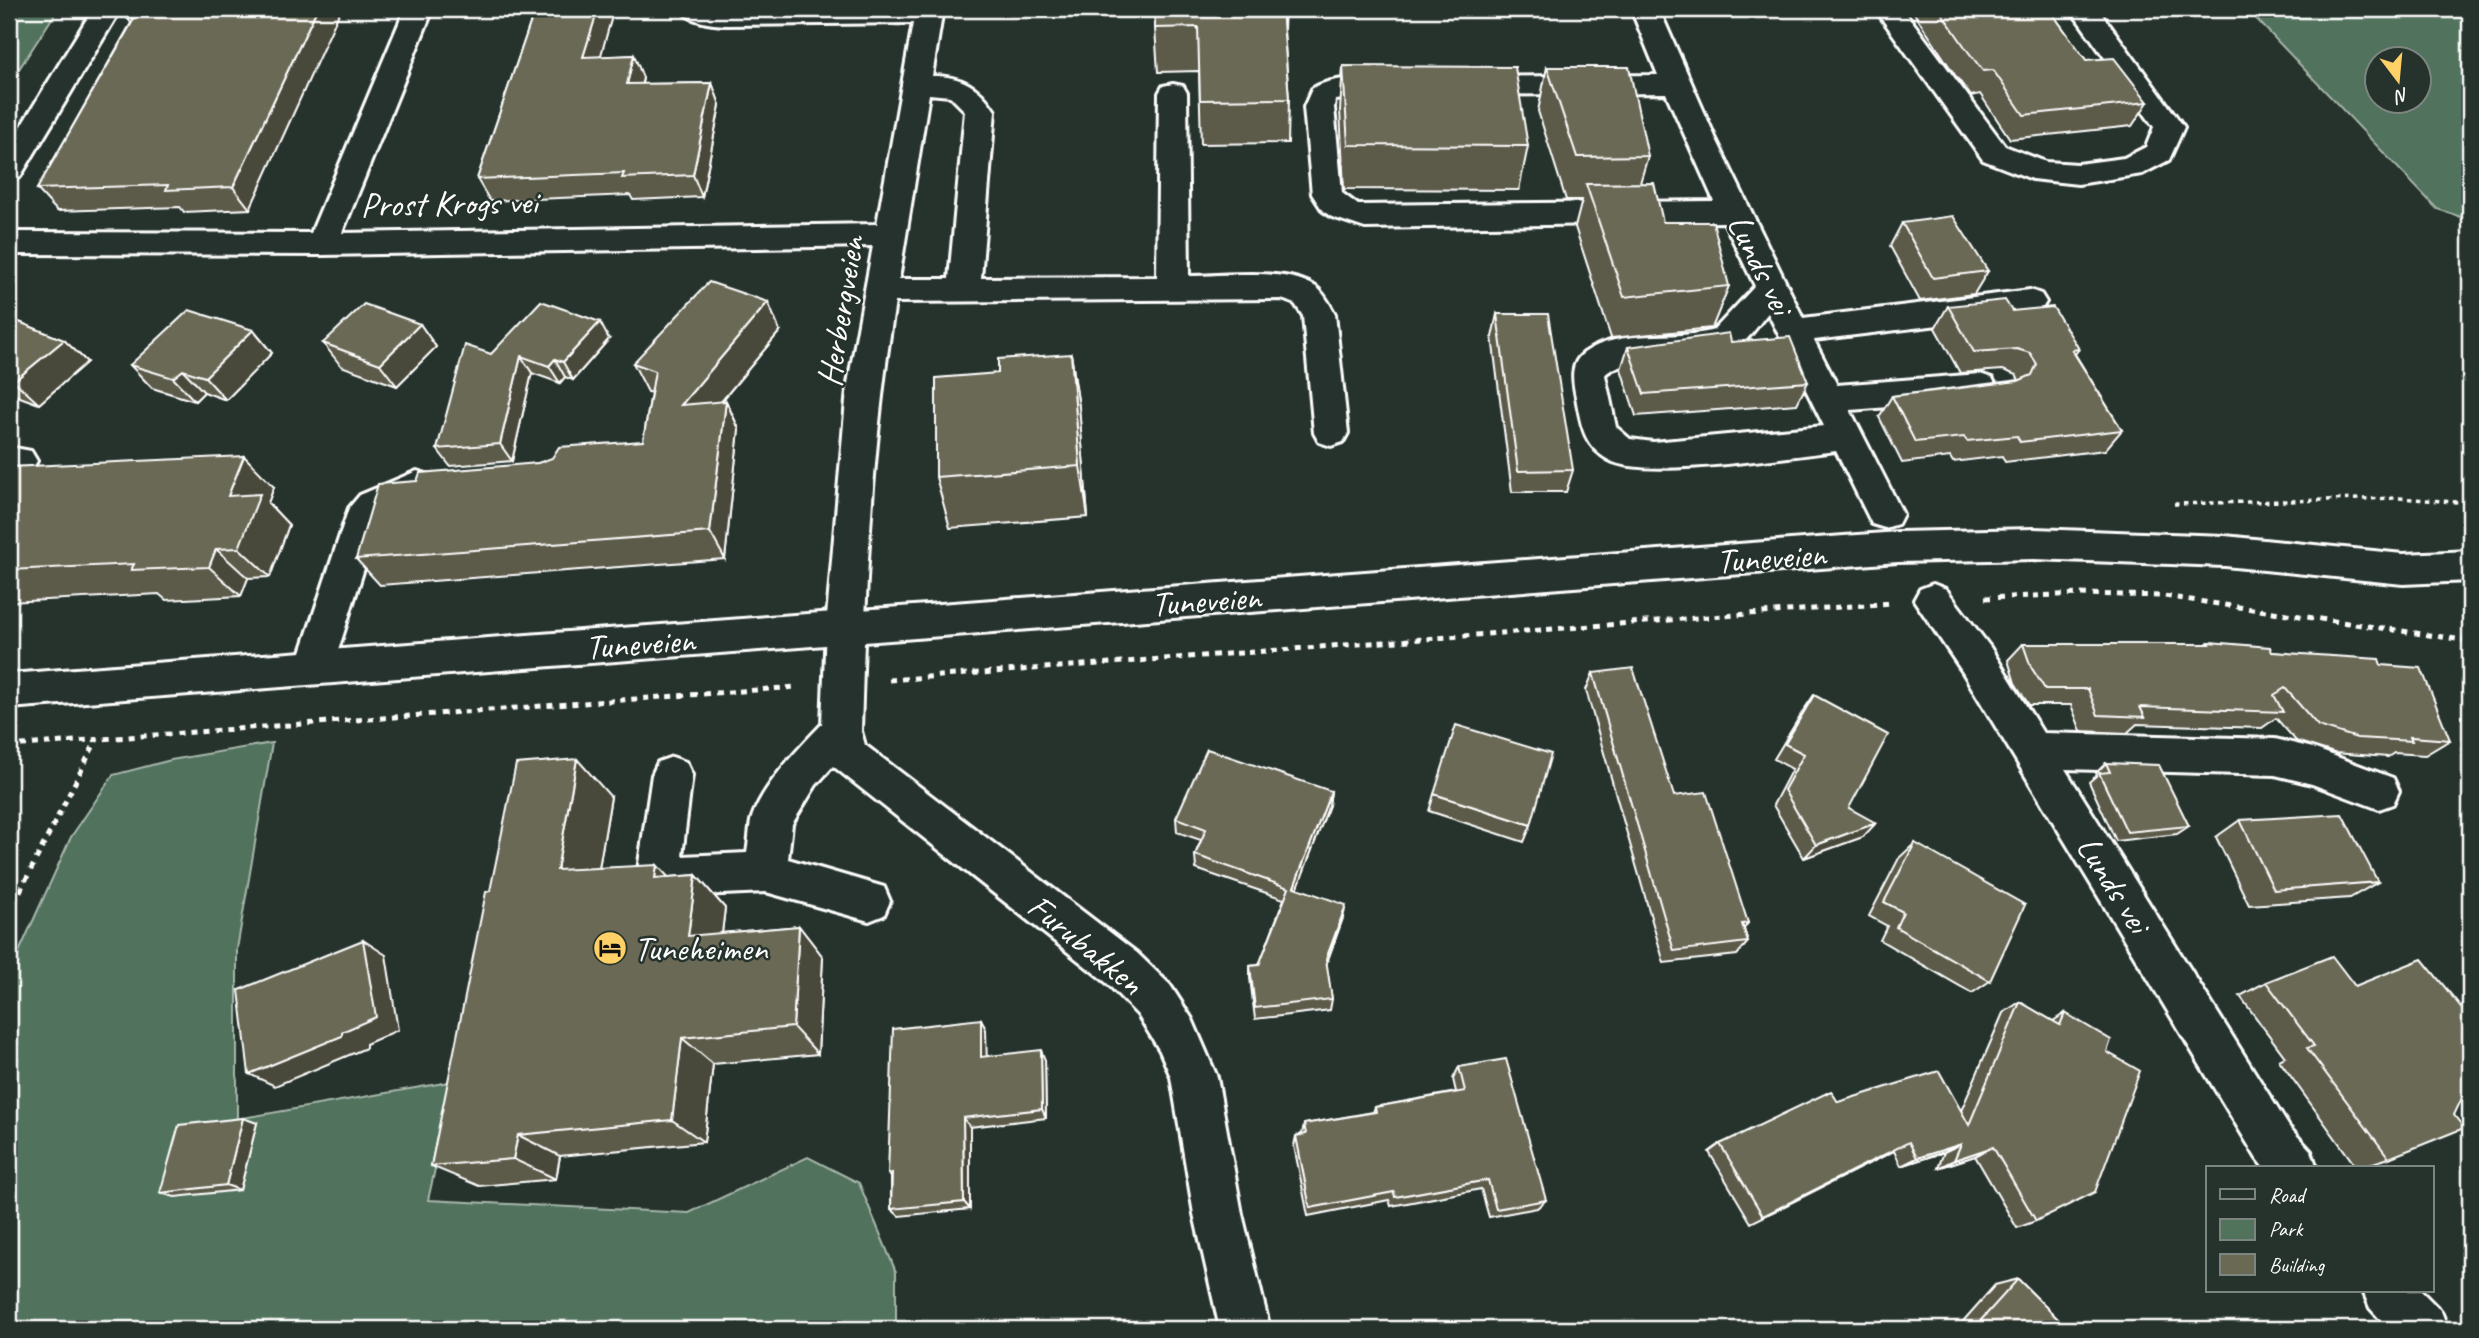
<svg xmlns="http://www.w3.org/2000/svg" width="2479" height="1338" font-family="Caveat,sans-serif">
	<rect width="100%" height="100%" fill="#26332d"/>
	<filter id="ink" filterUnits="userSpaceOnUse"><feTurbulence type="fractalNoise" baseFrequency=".0143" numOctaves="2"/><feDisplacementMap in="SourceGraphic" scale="14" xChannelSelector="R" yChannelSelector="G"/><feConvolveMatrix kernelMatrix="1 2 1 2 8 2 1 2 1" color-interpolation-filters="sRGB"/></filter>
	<g filter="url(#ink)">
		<path fill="#51725b" stroke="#a8b8ad" stroke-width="2" fill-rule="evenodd" d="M9 9H58L19 69H9Z
			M2247 9H2470V220L2437 209ZM2378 60H2420V102H2378Z
			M272 743 237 949V1119L455 1081 428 1200 689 1213 808 1157 859 1183 896 1272V1329H9V974L71 837 113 775 171 760Z"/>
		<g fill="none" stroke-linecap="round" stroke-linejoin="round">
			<g stroke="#fff" stroke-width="6">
				<path id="minor" d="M93 9H121L20 177 9 180V146Z
					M405 9H433L342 233 877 224 913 23 726 25C711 24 689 22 680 9H943L932 76C962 76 979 86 995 111L981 278 1157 277 1159 93 1163 86 1173 84 1183 86 1187 93 1189 276C1225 276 1286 267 1316 287 1324 293 1330 305 1335 314L1348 433 1343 442 1331 446 1319 442 1314 433 1303 316 1295 304 1282 299 895 302C872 444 865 588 861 731L865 745 1137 953 1170 985 1192 1019 1217 1077 1242 1214 1270 1329H1220L1194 1214 1171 1077 1160 1051 1138 1015 1107 983 833 766 816 785 792 824 788 859 884 887 890 901 884 915 869 921 766 892 658 897 643 891 637 877 652 775 658 762 672 757 686 762 692 775 682 856 747 853C749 843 749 831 751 821 760 788 799 748 822 724L826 628 847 389 873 246 322 255 9 254V232L311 233ZM929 94 950 96 965 111 949 279H899Z
					M1631 9H1659L1715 137 1803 318 2030 290 2041 294 2046 302 2041 310 2030 314 1814 340 1837 385 1980 374 1992 378 1997 387 1992 396 1980 400 1850 410 1903 514 1898 524 1885 528 1872 524 1836 451C1791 456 1642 480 1609 460 1583 446 1581 423 1576 397 1573 382 1569 364 1584 353 1620 327 1674 342 1714 330L1755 286 1724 222 1365 228 1332 217 1323 211 1312 194 1304 107 1312 89C1329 76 1382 75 1403 80L1407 87 1403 94 1335 100 1334 107 1342 193 1358 205 1714 201 1666 93 1467 95 1457 93 1453 86 1457 79 1467 77 1658 75ZM1768 313 1824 426 1653 442 1630 439 1616 427 1605 375C1619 356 1706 362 1735 348 1747 343 1759 323 1768 313Z
					M1875 9H1903L2005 146 2046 162 2078 164 2124 158 2146 147 2154 127 2070 9H2098L2184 127 2169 160 2142 174 2078 184 2032 179 1983 160Z
					M9 447 31 451 37 461 31 471 9 475Z
					M417 471 430 475 435 485C424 506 393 506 378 524L329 679 315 683 301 679 296 667 349 508 360 495Z
					M1933 584 1946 589 1990 647 2043 733 2275 739 2313 748 2393 778 2399 791 2393 804 2379 809 2312 784 2275 775 2065 769 2289 1127 2311 1151 2317 1168H2264L2257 1159 1962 671 1914 600 1920 589Z
					M2363 1291H2421L2441 1311 2448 1329H2389L2370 1308Z"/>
			</g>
			<g stroke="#fff" stroke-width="6">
				<path id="major" d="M2034 529 2225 536 2403 554 2470 551V581L2403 584 2225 566 2034 559 1898 562 9 708V674L1898 532Z"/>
			</g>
			<path stroke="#fff" stroke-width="3.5" stroke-dasharray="4.5 4.5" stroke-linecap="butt" d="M2174 504 2399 498 2470 503"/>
			<path stroke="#fff" stroke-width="5" stroke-dasharray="6 6" stroke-linecap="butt" d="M1985 598 2081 594 2164 596 2470 641
				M889 680 1892 603
				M9 746 796 687
				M9 913 97 739"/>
			<use href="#minor" fill="#26332d" fill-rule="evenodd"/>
			<use href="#major" fill="#26332d" fill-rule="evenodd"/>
		</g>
		<path fill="#5b5a48" stroke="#fff" stroke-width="2" d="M134 9 250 209 184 212 180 207 57 211 37 189 131 23 128 19Z
			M535 9H614L600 57 634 55 643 78 642 84 712 83 720 105 702 197 633 200 630 195 490 201 477 179Z
			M1155 9H1285L1284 29 1289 99 1288 143 1201 144 1199 71 1158 72 1155 28Z
			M1912 9H2049L2086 60 2148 102 2132 126 2010 139 1980 94 1971 96 1955 75 1912 10Z
			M1343 66 1528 146 1519 190 1344 189 1340 110Z
			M1547 67 1648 156 1640 183 1663 222 1729 286 1712 328 1611 338 1575 227 1582 200H1566L1538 111Z
			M1902 223 1988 271 1974 294 1920 301 1890 246Z
			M1948 306 2012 311 2079 349 2075 354 2122 430 2105 450 2005 462 2002 456 1953 462 1950 457 1902 463 1879 417 1892 396 2019 380 2016 375 2003 370 1960 373 1935 328Z
			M1497 314 1573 470 1566 492H1512L1492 337Z
			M9 318 64 340 87 362 39 404 9 393Z
			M420 324 436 347 397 386 341 366 323 343Z
			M253 330 272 353 226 400 204 392 195 401 152 388 130 365Z
			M780 331 721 402 726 401 739 429 725 559 380 585 356 559 417 481 538 463 643 441 651 393 648 392 633 363Z
			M609 339 573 380 565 377 560 383 532 373 512 461 450 466 437 449 491 354Z
			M1731 342 1808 382 1797 404 1636 416 1621 369 1628 347Z
			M1071 354 1079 407 1088 517 950 528 936 477Z
			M9 467 274 487 268 503 289 525 270 577 248 578 241 596 166 600 159 594 9 602Z
			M2209 642 2272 652 2381 665 2450 740 2425 755 2394 753 2388 757 2334 753 2296 741 2276 718 2262 728 2137 724 2127 733 2081 731 2071 705H2029L2015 683 2008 660 2023 644H2206Z
			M1593 673 1674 796 1748 923 1744 929 1748 942 1737 955 1664 963 1586 690Z
			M1814 695 1849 808 1863 837 1804 858 1773 805 1792 769 1774 759 1803 711Z
			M2106 763 2189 826 2177 834 2116 841 2089 782 2097 775 2096 773Z
			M1331 791 1329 805 1297 889 1343 918 1326 964 1332 999 1330 1010 1255 1019 1250 978V966L1259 965 1284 899 1196 869 1195 855 1201 840 1177 832 1176 818Z
			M1434 794 1531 825 1524 842 1429 811Z
			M611 797 599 868 668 877 696 875 725 908 722 933 799 926 823 957 818 1054 713 1064 704 1142 560 1156 556 1179 479 1186 431 1166 490 891Z
			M2240 820 2378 882 2350 898 2249 905 2216 837Z
			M1915 843 1990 981 1972 993 1880 940 1887 926 1869 916 1899 858Z
			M2266 982 2355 986 2469 1053 2454 1115 2389 1158 2357 1168 2279 1060 2285 1057 2240 996Z
			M2020 1002 2053 1021 2065 1013 2036 1221 2017 1228 1975 1156 1938 1168 1944 1152 1901 1166 1894 1151 1751 1223 1709 1152 1720 1144 1838 1102 1961 1111 2003 1013Z
			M981 1019 986 1030V1056L1045 1060 1046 1118 970 1127V1209L899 1216 891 1209V1177L888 1174Z
			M1459 1067 1546 1200 1537 1208 1489 1217 1481 1189 1391 1206 1389 1200 1308 1216 1294 1146 1296 1136 1302 1134 1304 1124 1373 1112 1375 1107 1456 1092 1453 1079Z
			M257 1123 240 1190 175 1197 160 1193Z
			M2018 1279 2068 1329H1956L1995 1285Z"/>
		<path fill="#4a4a3b" stroke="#fff" stroke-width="2" d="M317 9H341L250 209 233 187Z
			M598 9H614L594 80 583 57Z
			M634 55 643 78 636 106 627 84Z
			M712 83 720 105 702 197 693 175Z
			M768 302 780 331 695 433 681 405Z
			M600 322 609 339 573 380 563 362Z
			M420 324 436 347 397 386 380 364Z
			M253 330 272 353 226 400 205 377Z
			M64 340 87 362 39 404 14 381Z
			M1071 354 1079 407 1088 517 1080 466Z
			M521 356 532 373 512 461 500 444Z
			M555 359 565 377 560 383 549 366Z
			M183 370 204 392 195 401 173 378Z
			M726 401 739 429 725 559 710 532Z
			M244 456 274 487 268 503 289 525 270 577 239 548 228 496Z
			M216 549 248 578 241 596 209 567Z
			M577 759 611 797 593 904 557 870Z
			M1331 791 1329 805 1293 900 1294 887Z
			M1876 823 1863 837 1804 858 1816 845Z
			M657 865 688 898 655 878Z
			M696 875 725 908 718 967 688 936Z
			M1346 905 1343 918 1324 971 1326 959Z
			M799 926 823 957 818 1054 793 1027Z
			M363 940 386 955 398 1030 366 1044V1048L275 1086 249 1074Z
			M981 1019 986 1030 987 1066 981 1057Z
			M682 1038 713 1064 704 1142 672 1120Z
			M1041 1050 1045 1060 1046 1118 1042 1109Z
			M243 1118 257 1123 240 1190 226 1185Z
			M963 1118 970 1127V1209L964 1202Z
			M518 1135 560 1156 556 1179 513 1159Z
			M1961 1144 1944 1152 1901 1166 1917 1158Z
			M1993 1147 1975 1156 1938 1168 1954 1160Z"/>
		<path fill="#6a6954" stroke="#fff" stroke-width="2" d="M134 9H317L233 187 166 190 168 185 37 189 134 19H128Z
			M535 9H598L583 57 634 55 627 84 712 83 693 175 622 178 624 173 477 179Z
			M1155 9H1282L1289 99 1200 100 1198 27 1155 28Z
			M1939 9H2049L2086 60 2114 58 2148 102 2024 115 1993 70 1983 71 1967 50Z
			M1343 66 1515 67 1528 146 1348 145Z
			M1547 67H1629L1648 156 1577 157Z
			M1654 183 1663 222H1713L1729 286 1624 297 1586 184Z
			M1953 216 1988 271 1933 278 1902 223Z
			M709 282 768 302 681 405 726 401 710 532 356 559 378 484 417 481 420 473 538 463 552 458 559 447 643 441 655 371 633 363Z
			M2005 300 2012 311 2053 307 2079 349 2072 350 2122 430 2020 442 2017 436 1967 441 1964 437 1915 442 1892 396 2018 381 2032 375 2037 364 2030 353 2017 349 1974 352 1948 306Z
			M541 301 600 322 563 362 555 359 549 366 521 356 500 444 437 449 465 345 491 354Z
			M364 304 420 324 380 364 323 343Z
			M189 310 253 330 205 377 183 370 173 378 130 365Z
			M1497 314H1548L1573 470 1518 471Z
			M9 318 64 340 14 381 9 379Z
			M1729 333 1731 342 1790 337 1808 382 1644 394 1628 347Z
			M1071 354 1080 466 936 477V378L998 373V359Z
			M244 456 228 496 260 494 239 548 216 549 209 567 131 570 134 564 9 570V467Z
			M2209 642 2270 647 2272 652 2379 659 2381 665 2421 668 2450 740 2410 737 2412 741 2357 738 2318 726 2285 688 2274 695 2283 712 2140 707 2145 717 2098 715 2088 689H2045L2031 667 2023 644H2210Z
			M1633 668 1674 796 1706 792 1748 923 1742 924 1748 942 1674 951 1593 673Z
			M1814 695 1888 735 1849 808 1876 823 1816 845 1784 790 1804 754 1785 744Z
			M1456 725 1551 754 1531 825 1434 794Z
			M1207 749 1331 791 1294 887 1346 905 1326 959 1332 999 1255 1008 1250 966 1259 965 1289 888 1195 855 1206 829 1176 818Z
			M577 759 557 870 657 865 655 878 696 875 688 936 799 926 793 1027 682 1038 672 1120 518 1135 513 1159 431 1166 486 892 490 891 516 764Z
			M2106 763 2159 765 2189 826 2127 832 2099 773 2110 772Z
			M2342 814 2378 882 2274 890 2240 820Z
			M1915 843 2025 905 1990 981 1896 927 1903 912 1884 902Z
			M363 940 376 1017 342 1032V1036L249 1074 239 990Z
			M2332 956 2355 986 2422 959 2470 1018V1053H2469L2470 1065V1081L2454 1115 2464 1128 2389 1158 2307 1048 2314 1046 2266 982Z
			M2020 1002 2060 1025 2065 1013 2111 1040 2107 1052 2140 1071 2095 1192 2036 1221 1993 1147 1954 1160 1961 1144 1917 1158 1909 1142 1763 1216 1720 1144 1831 1091 1838 1102 1939 1071 1969 1125Z
			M981 1019V1057L1041 1050 1042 1109 963 1118 964 1202 891 1209 892 1173 888 1174 893 1029Z
			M1506 1059 1546 1200 1496 1209 1488 1180 1395 1197 1394 1192 1310 1208 1296 1136 1306 1134 1304 1124 1376 1112 1375 1107 1465 1091 1459 1067Z
			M243 1118 226 1185 160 1193 179 1125Z
			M2018 1279 2068 1329H1973Z
			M982 1328 1092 1329H982Z"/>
	</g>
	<defs>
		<g id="hotel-disc" transform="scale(1.75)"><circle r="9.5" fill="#ffd166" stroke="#26332d"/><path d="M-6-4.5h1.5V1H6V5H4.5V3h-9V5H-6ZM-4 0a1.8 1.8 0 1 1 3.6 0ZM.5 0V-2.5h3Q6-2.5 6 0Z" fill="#111"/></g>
	</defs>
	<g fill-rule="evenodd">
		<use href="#hotel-disc" x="610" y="948"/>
	</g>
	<g text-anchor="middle" stroke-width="5" stroke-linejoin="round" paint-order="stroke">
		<g font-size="35" fill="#fff" stroke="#26332d">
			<text transform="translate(449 203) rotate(-1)" y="12">Prost Krogs vei</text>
			<text transform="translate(1761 264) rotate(64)" y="12">Lunds vei</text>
			<text transform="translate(840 311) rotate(-81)" y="12">Herbergveien</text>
			<text transform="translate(1771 557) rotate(-4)" y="12">Tuneveien</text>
			<text transform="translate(1206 600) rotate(-4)" y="12">Tuneveien</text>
			<text transform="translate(640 643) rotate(-4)" y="12">Tuneveien</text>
			<text transform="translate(2114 884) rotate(58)" y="12">Lunds vei</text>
			<text transform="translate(1086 944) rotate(39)" y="12">Furubakken</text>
		</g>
		<g font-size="35" fill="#fff" stroke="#26332d" text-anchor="start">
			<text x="634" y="960">Tuneheimen</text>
		</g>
	</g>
	<rect width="2479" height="1338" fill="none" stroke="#26332d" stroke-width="35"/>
	<rect x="18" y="18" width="2444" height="1303" fill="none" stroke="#fff" stroke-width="2.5" filter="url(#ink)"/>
	<rect x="2206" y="1166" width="228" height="126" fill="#26332d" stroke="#7d8581" stroke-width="2"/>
	<rect x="2220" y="1189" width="35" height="10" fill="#26332d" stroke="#7d8581" stroke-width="2"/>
	<text x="2269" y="1202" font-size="21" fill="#ffffff">Road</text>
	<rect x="2220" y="1219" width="35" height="21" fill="#51725b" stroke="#7d8581" stroke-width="2"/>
	<text x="2269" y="1236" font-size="21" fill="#ffffff">Park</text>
	<rect x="2220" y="1254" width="35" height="21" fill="#6a6954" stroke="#7d8581" stroke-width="2"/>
	<text x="2269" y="1272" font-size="21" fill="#ffffff">Building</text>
	<g transform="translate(2398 80) rotate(164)"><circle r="33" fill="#26332d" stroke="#7d8581" stroke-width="2"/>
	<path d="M0-5L12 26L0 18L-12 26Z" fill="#ffd166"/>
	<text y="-10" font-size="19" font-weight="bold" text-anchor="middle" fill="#ffffff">N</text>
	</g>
</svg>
